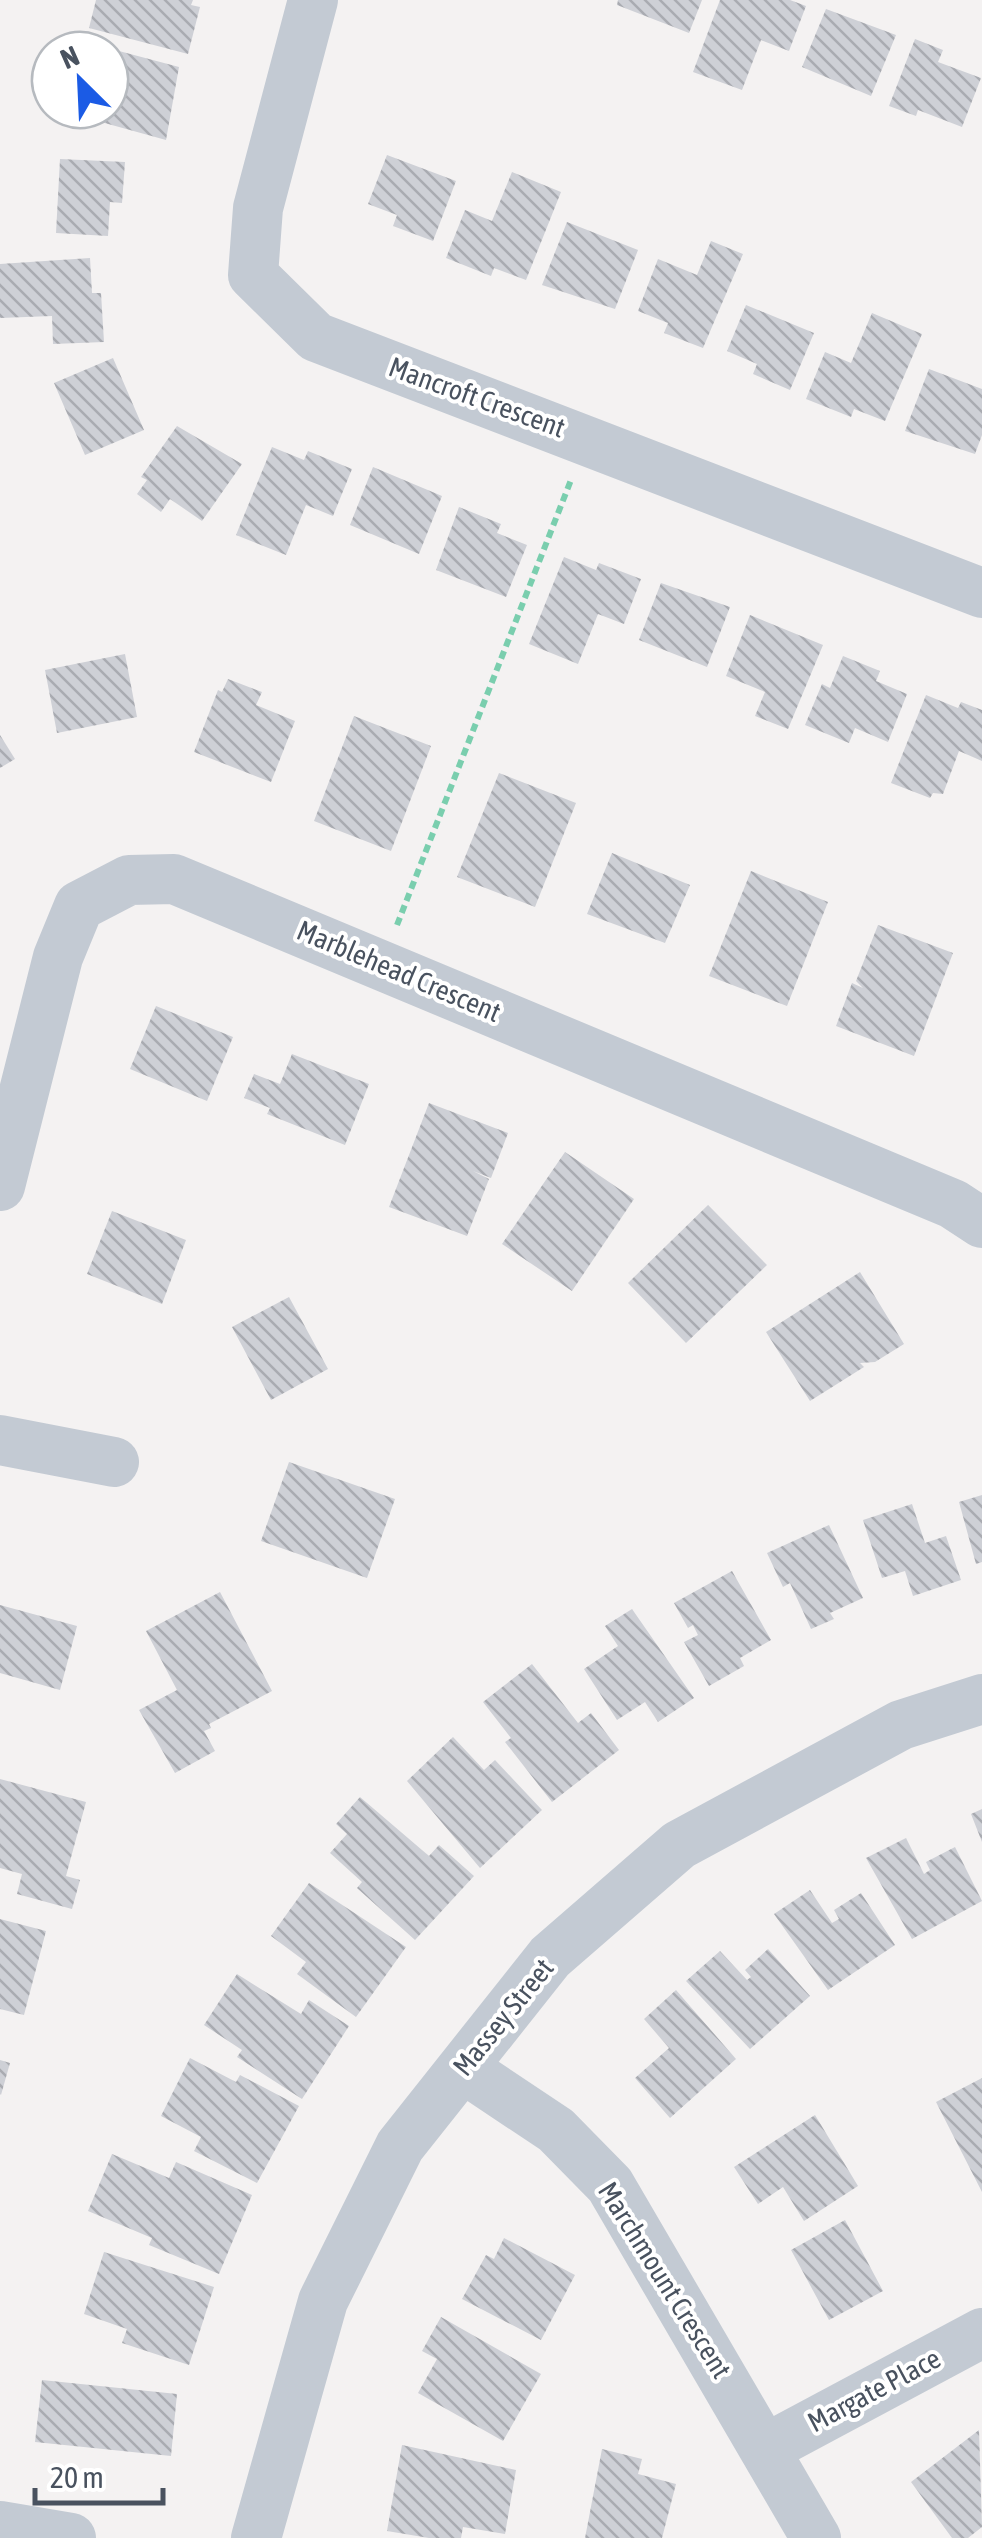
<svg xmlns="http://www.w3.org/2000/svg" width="982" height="2538" font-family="'Asap Condensed',sans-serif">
	<defs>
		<pattern id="building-back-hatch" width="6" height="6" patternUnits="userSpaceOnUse" patternTransform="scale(2.5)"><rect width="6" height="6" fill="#ced0d6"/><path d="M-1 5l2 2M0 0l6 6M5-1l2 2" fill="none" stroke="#a9abb1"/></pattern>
	</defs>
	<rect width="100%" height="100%" fill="#f4f2f2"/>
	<path fill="url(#building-back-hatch)" d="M96 0H193L191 5 200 7 188 54 89 28Z
		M618 0H702L689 33 617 5Z
		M720 0H790L806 6 789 51 761 40 742 90 693 72Z
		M826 9 896 35 871 96 802 67Z
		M915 39 943 50 938 62 981 78 962 127 918 110 916 116 889 106Z
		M119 51 179 67 166 140 101 122 104 110H110V87Z
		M387 155 456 181 433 241 393 226 397 215 368 204Z
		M60 159 125 162 122 203 110 202 108 236 56 233Z
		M512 172 561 192 526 280 494 268 491 276 446 258 465 210 492 221Z
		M567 222 638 250 615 309 542 285Z
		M711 241 743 254 703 348 664 333 668 323 638 311 658 259 697 275Z
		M90 258 92 293H101L104 342 53 344 52 316 0 318V264Z
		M746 305 814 333 790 390 753 374 757 364 727 351Z
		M872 313 922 334 885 421 854 409 851 417 806 399 825 352 851 363Z
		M113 358 144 430 85 455 54 383Z
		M929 369 982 389V435L975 454 905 431Z
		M177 426 242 464 202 521 170 499 161 512 137 494 147 480 141 477Z
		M272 447 304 460 308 451 352 469 333 516 306 505 286 555 236 535Z
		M373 467 442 496 419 554 350 525Z
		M459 507 501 524 497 533 527 545 506 597 436 570Z
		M564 557 596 570 599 563 641 579 624 624 598 614 578 664 529 644Z
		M661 583 730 607 707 667 639 640Z
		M750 615 823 645 788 729 755 716 765 692 726 676Z
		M125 654 137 717 57 733 45 670Z
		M843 656 880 671 876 681 907 694 888 742 855 728 849 743 805 725 822 684 830 688Z
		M228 679 262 692 256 705 295 721 271 782 194 752 218 690 222 692Z
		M926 695 958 708 961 702 982 710V761L959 751 943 794 933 793 930 798 891 783Z
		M354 716 431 746 391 851 314 821Z
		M0 735 15 759 0 768Z
		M499 773 576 803 535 907 457 877Z
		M612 853 690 885 665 943 587 914Z
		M751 871 828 902 787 1006 709 976Z
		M878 925 953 953 914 1056 836 1026 852 983 863 988 856 981Z
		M156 1006 233 1037 207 1101 130 1069Z
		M292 1054 369 1084 345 1145 267 1114 270 1108 244 1098 254 1074 280 1084Z
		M429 1103 508 1133 491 1178 473 1171 489 1179 467 1236 389 1207Z
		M565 1152 634 1199 572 1291 502 1244Z
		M708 1205 767 1265 686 1343 628 1283Z
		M112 1211 186 1240 162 1304 87 1274Z
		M860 1272 904 1344 875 1362 860 1363 864 1367 810 1401 766 1332Z
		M289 1297 328 1369 271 1400 232 1327Z
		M289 1462 395 1499 367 1578 261 1541Z
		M982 1495V1562L976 1564 959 1502Z
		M912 1504 925 1543 946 1536 961 1580 913 1596 905 1571 882 1578 863 1520Z
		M829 1525 863 1598 830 1613 834 1619 811 1629 790 1583 783 1587 767 1553Z
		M732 1571 771 1640 740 1658 744 1666 709 1686 684 1642 698 1635 693 1625 688 1628 674 1603Z
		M220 1592 272 1691 209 1724 211 1728 204 1731 215 1751 175 1773 139 1710 177 1690 146 1631Z
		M0 1605 77 1626 60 1690 0 1673Z
		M632 1609 694 1698 658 1722 645 1702 617 1720 584 1669 618 1646 605 1626Z
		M532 1664 578 1723 591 1713 619 1750 552 1802 505 1742 511 1738 483 1702Z
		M453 1737 484 1770 495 1760 542 1810 480 1868 407 1781Z
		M0 1779 86 1802 66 1876 80 1880 72 1909 17 1894 22 1874 0 1868Z
		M360 1797 429 1856 439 1845 474 1876 415 1940 357 1888 362 1882 330 1853 347 1834 336 1824Z
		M982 1809V1842L971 1814Z
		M906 1838 924 1874 930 1870 926 1862 955 1847 982 1901 912 1939 866 1858Z
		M309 1883 406 1947 356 2017 297 1974 306 1962 271 1936Z
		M810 1890 832 1923 839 1919 834 1910 861 1893 895 1945 828 1990 774 1914Z
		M0 1919 46 1931 24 2015 0 2009Z
		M768 1949 810 1996 750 2049 686 1981 720 1951 747 1980 751 1977 745 1970Z
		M237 1974 301 2014 309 2000 349 2026 302 2099 237 2057 242 2050 204 2025Z
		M676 1990 736 2059 670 2118 635 2078 669 2048 644 2019Z
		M190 2058 236 2082 240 2075 299 2106 257 2183 194 2151 201 2137 161 2116Z
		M0 2060 10 2063 1 2095 0 2094Z
		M982 2078V2192L936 2102Z
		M815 2115 858 2186 804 2221 783 2187 758 2204 734 2167Z
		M112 2154 169 2178 176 2162 252 2195 219 2274 149 2245 152 2238 88 2211Z
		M845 2220 883 2291 829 2320 791 2250Z
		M504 2238 575 2275 541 2340 462 2299 486 2255 494 2259Z
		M104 2252 214 2287 189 2365 122 2343 127 2329 84 2314Z
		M441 2317 541 2374 503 2441 418 2393 437 2359 422 2351Z
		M42 2380 177 2394 171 2456 35 2442Z
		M979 2430 982 2527 968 2538H952L911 2482Z
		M402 2445 516 2470 505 2534 463 2527 461 2538H429L387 2531Z
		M602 2449 642 2459 638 2474 676 2484 662 2538H585Z"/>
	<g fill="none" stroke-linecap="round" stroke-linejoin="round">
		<path stroke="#7aceae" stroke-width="6" stroke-dasharray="8 5" stroke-linecap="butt" d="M397 925 571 480"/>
		<path stroke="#c3cad3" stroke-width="50" d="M313 0 258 208 253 275 316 337 982 593
			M0 1186 58 957 79 906 129 880 174 879 953 1204 982 1223
			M0 1440 114 1462
			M463 2068 556 2130 610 2185 816 2538
			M767 2448 982 2333
			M0 2526 71 2538
			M256 2538 323 2301 400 2146 550 1957 679 1845 901 1725 982 1699"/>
	</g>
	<g text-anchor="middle" stroke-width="8" stroke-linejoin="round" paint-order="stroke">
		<g font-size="28" fill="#49525f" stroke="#fff">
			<text transform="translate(477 397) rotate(20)" y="10">Mancroft Crescent</text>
			<text transform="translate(399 971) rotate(23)" y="10">Marblehead Crescent</text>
			<text transform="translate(503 2017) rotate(-51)" y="10">Massey Street</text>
			<text transform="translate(665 2280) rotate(58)" y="10">Marchmount Crescent</text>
			<text transform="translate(874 2390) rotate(-28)" y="10">Margate Place</text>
		</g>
	</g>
	<g transform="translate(80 80) rotate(336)"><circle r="48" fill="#ffffff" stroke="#b6babf" stroke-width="2.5"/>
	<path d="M0-8L18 38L0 25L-18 38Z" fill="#1b5be5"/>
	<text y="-15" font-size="28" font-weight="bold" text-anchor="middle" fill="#49525f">N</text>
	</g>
	<path d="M35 2488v15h128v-15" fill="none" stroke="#49525f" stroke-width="5"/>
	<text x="50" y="2488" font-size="30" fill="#49525f" stroke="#ffffff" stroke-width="8" paint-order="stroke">20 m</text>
</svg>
